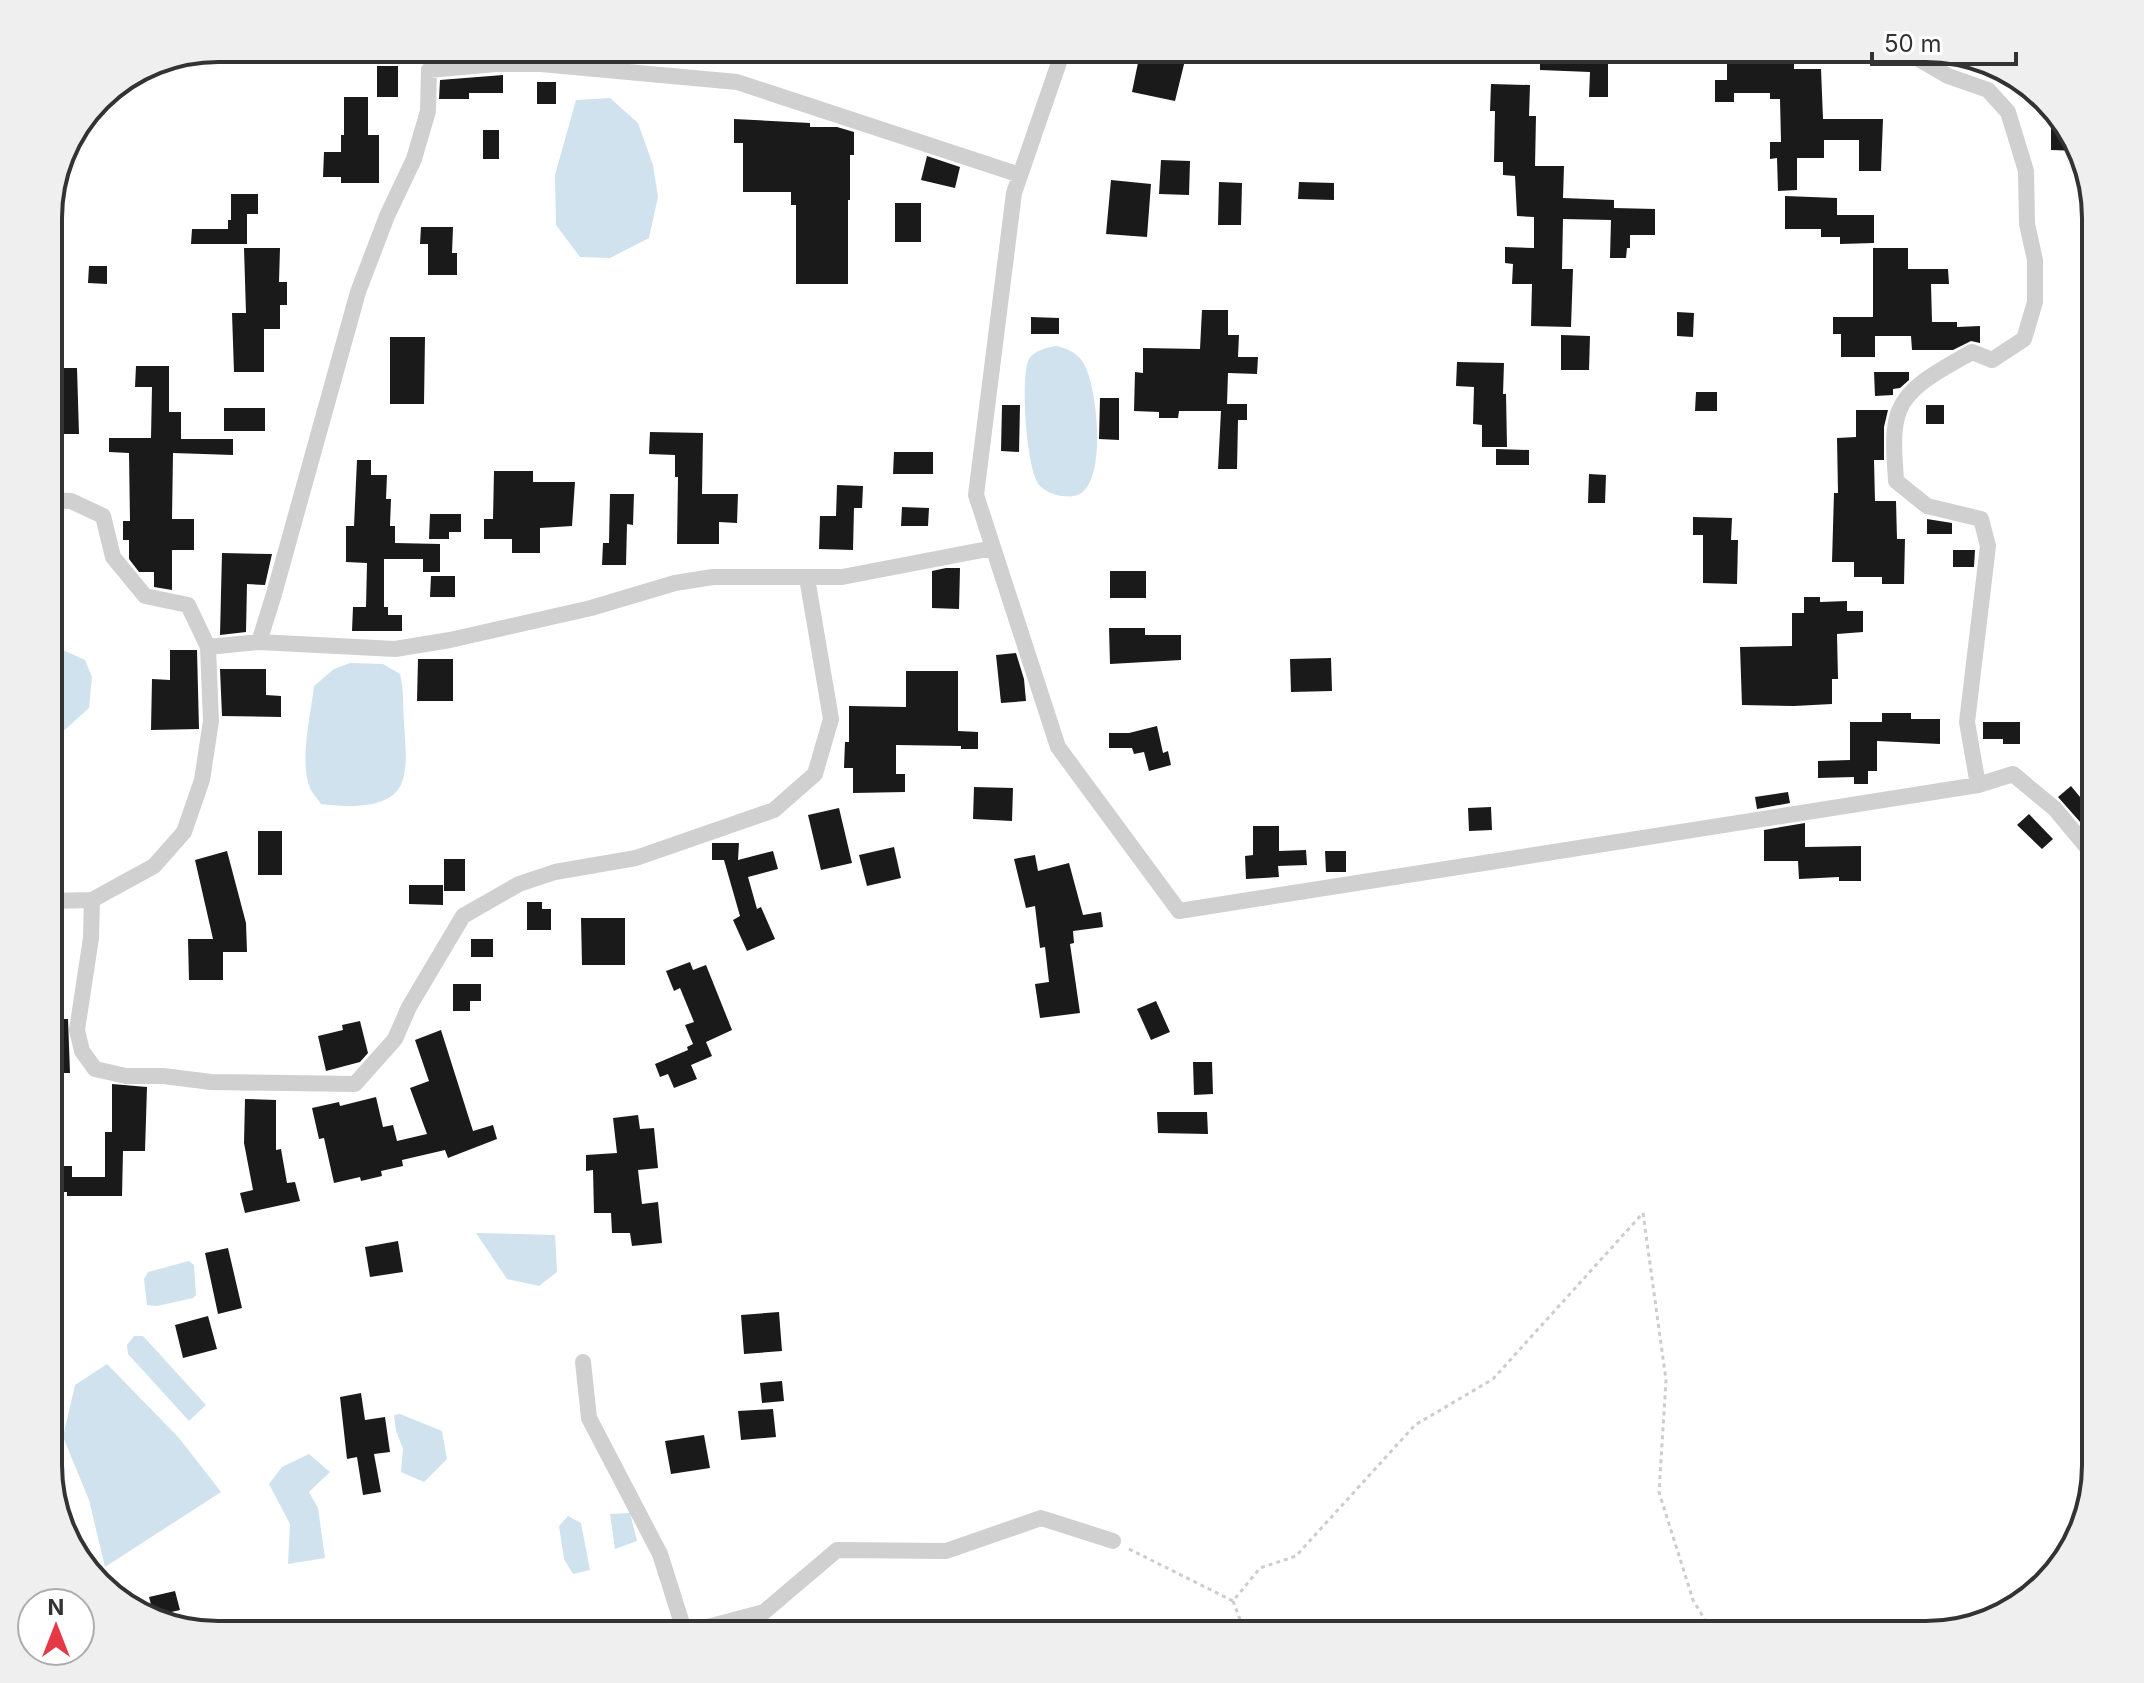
<svg xmlns="http://www.w3.org/2000/svg" width="2144" height="1683" font-family="Inter,sans-serif">
	<rect width="100%" height="100%" fill="#fff"/>
	<path fill="#cfe2ee" d="M610 98 638 123 653 165 658 197 649 238 610 258 580 257 556 225 555 175 576 100Z
		M1056 346C1066 348 1076 352 1082 361 1098 382 1109 491 1074 496 1063 498 1048 494 1040 486 1026 473 1020 375 1029 359 1035 350 1046 348 1056 346Z
		M65 651 85 660 92 677 89 708 59 735 48 730V658Z
		M350 663 383 664 400 674C404 691 403 706 404 723 405 742 408 761 403 779 395 811 346 807 321 804 318 799 312 793 310 788 299 761 311 714 314 686L334 669Z
		M476 1233 555 1235 557 1272 539 1286 507 1279Z
		M189 1261 194 1265 196 1295 193 1298 157 1306 147 1305 144 1279 148 1272Z
		M134 1336H143L206 1405 189 1421 128 1354 127 1345Z
		M107 1364 179 1438 221 1492 105 1567 89 1500 63 1437 75 1385Z
		M400 1414 442 1431 447 1459 424 1482 401 1472 403 1449 396 1431 394 1415Z
		M309 1454 330 1472 309 1492 318 1508 325 1558 288 1564 290 1524 269 1484 282 1467Z
		M630 1513 637 1541 615 1549 610 1514Z
		M568 1516 581 1523 590 1570 573 1574 564 1559 559 1526Z"/>
	<path fill="#1a1a1a" d="M414 48H444V58L414 63Z
		M917 48H976V64L917 61Z
		M1141 48H1188L1175 101 1132 92Z
		M1540 48 1608 50V97H1589L1590 72 1540 70Z
		M1727 50H1761V62H1794V69H1821L1823 119H1883L1881 171H1859V140H1824V158H1797V190L1778 191 1777 158 1770 159V142H1781L1780 99H1770V93H1734V102H1715V80H1727Z
		M377 66H398V97H377Z
		M503 75V93H469V99H439L440 80Z
		M537 82H556V104H537Z
		M1491 84 1530 85 1529 116H1536L1535 166H1564L1563 198 1614 200V208L1655 209V235H1630V248H1627L1626 258H1610L1611 220 1563 219 1562 269H1573L1571 327 1531 326 1532 284H1512L1513 264 1505 263V247L1534 248V217L1517 216 1515 176 1503 175V162H1494L1495 111H1490Z
		M344 97H368V135H379V183H341V177H323L324 152H341V135H344Z
		M2051 107 2079 143 2080 151 2051 150Z
		M734 119 810 123V127H837L854 132V155H850V200H848V284H796V205H791V192H743V143H734Z
		M483 130H499V159H483Z
		M927 156 960 167 955 188 921 180Z
		M1161 160 1190 161 1189 195 1159 194Z
		M1111 180 1151 184 1147 237 1106 234Z
		M1219 182 1242 183 1241 225H1218Z
		M1299 182 1334 183V200L1298 199Z
		M231 194H258V214H247V244H191L192 229H228V220H231Z
		M1785 196 1837 198V215H1874V243L1840 244V237H1821V229H1785Z
		M895 203H921V242H895Z
		M421 227H453L452 253H457V275H428V244H420Z
		M244 248H280L279 282H287V305H280V329H264V372H234L232 313H246Z
		M1873 248H1908V269H1948L1949 284H1931L1932 322H1957V327L1980 326V343L1971 341 1953 350H1912L1911 336H1875V357H1841V334H1833V317H1873Z
		M89 266H107V284L88 283Z
		M1202 310H1228V335H1239L1238 357H1258L1257 374 1228 373 1227 404H1247V420H1238L1237 469H1218L1221 411H1179L1178 418H1159V412L1134 411 1135 372 1143 373V348L1200 349Z
		M1677 312 1694 313 1693 337 1677 336Z
		M1031 317 1059 318V334H1031Z
		M1561 335 1590 336 1589 370H1561Z
		M390 337H425L424 404H390Z
		M1457 362 1504 363 1503 394H1506L1507 447H1482V425L1473 424 1474 387 1456 386Z
		M136 366H169V412H181V439H233V455L173 453 172 519H194V550H172V590L154 587V572H139L129 559V540H123V521H130L129 453 109 452V438H151L152 387H135Z
		M53 368H77L79 434H50Z
		M1874 372H1909V380L1900 388 1893 389V395L1875 396Z
		M1696 392H1717V411H1695Z
		M1100 398H1119V440L1099 439Z
		M1002 405H1020L1019 452 1001 451Z
		M1926 405H1944V424H1926Z
		M224 408H265V431H224Z
		M1856 410H1888L1884 427V460H1874L1875 501H1896L1897 539H1905L1904 584H1882V577H1854V562H1832L1834 493H1838L1837 438 1856 437Z
		M650 432 703 433 702 494H738L737 523 719 522V544H677L678 477H675V455L649 454Z
		M1496 449 1529 450V465H1496Z
		M894 452H933V474H893Z
		M357 460H371V475H387L386 499H391L390 526H395V543L440 544V572H423V559H384V607H388V615H402V631H352L353 607H366L367 563 346 562V526H354Z
		M494 471H533V482H575L572 526 540 528V553H512V539H484V519H493Z
		M1589 474 1606 475 1605 503H1588Z
		M837 485 863 486 862 508H854L853 550 819 549 820 516H836Z
		M610 494H634L633 525 627 524 626 565H602L603 543H609Z
		M902 507 929 508 928 526H901Z
		M430 514H461V532H449V539H429Z
		M1693 517 1732 518 1731 540H1738L1737 584 1703 583V535H1693Z
		M1927 519 1952 523V534H1927Z
		M1953 550H1975L1974 567H1953Z
		M222 553 272 554 265 585 247 584 246 632 220 635Z
		M946 568H960L959 609 932 608V571Z
		M1110 571H1146V598H1110Z
		M431 576H455V597H430Z
		M1804 597H1820V602L1847 601V611H1863V632L1837 634 1838 679H1832V704L1794 706 1742 705 1740 647 1792 646V613H1804Z
		M1109 628H1145V635H1181V660L1110 664Z
		M170 650H197L199 729 151 730 152 679 170 680Z
		M1016 653 1024 679 1026 701 1001 703 996 655Z
		M1331 658 1332 691 1291 692 1290 659Z
		M418 659H453V701H417Z
		M220 669H266V695L281 696V717L222 716Z
		M906 671H958V731L978 732V749H961V746L896 745V774H905V792L853 793V768H844L845 742H849V706L906 707Z
		M1882 713H1911V719H1940V744L1877 741V771H1868V784H1854V777L1818 778V761L1850 760V722H1882Z
		M1983 722H2020V744H2003V739H1983Z
		M1157 726 1163 753 1168 751 1171 765 1149 771 1144 752 1134 754 1132 748H1109V733H1129Z
		M2071 786 2080 797 2085 792 2096 804V840L2058 797Z
		M974 787 1013 788 1012 821 973 819Z
		M1788 792 1790 803 1757 809 1755 797Z
		M1491 807 1492 830 1469 831 1468 808Z
		M839 808 852 863 821 870 808 815Z
		M2029 814 2053 839 2042 849 2017 825Z
		M1805 823V847L1861 846V881H1839V877L1799 879 1798 861H1764V830Z
		M1253 826H1279V851L1306 850 1307 865 1278 866 1279 877 1246 879 1245 856 1253 855Z
		M258 831H282V875H258Z
		M712 843H739L738 860 773 851 778 869 748 877 757 909 761 907 775 939 747 951 733 920 740 916 724 860H712Z
		M894 847 901 878 867 886 859 855Z
		M227 851 246 923 247 952H223V980H189L188 939H213L195 860Z
		M1325 851H1346V872H1326Z
		M1035 855 1038 871 1069 863 1083 915 1101 912 1103 927 1073 931 1074 943 1070 944 1080 1013 1040 1018 1035 984 1049 982 1045 947 1040 948 1035 906 1026 908 1014 859Z
		M444 859H465V891H444Z
		M409 885H443V905L409 904Z
		M527 902H542V909H551V930H527Z
		M581 918H625V965H582Z
		M471 939H493V957H471Z
		M690 962 693 970 706 965 732 1030 706 1042 712 1056 691 1065 697 1079 674 1088 668 1074 660 1077 655 1064 688 1050 687 1047 693 1044 685 1025 694 1022 680 988 674 991 666 971Z
		M453 984H481V1001H470V1011H453Z
		M1156 1001 1170 1032 1151 1040 1137 1009Z
		M48 1019H68L70 1073H48Z
		M360 1021 368 1053 360 1062 326 1071 318 1036 343 1030 342 1025Z
		M441 1030 473 1131 493 1125 497 1139 448 1158 445 1150 402 1160 403 1166 381 1171 382 1176 361 1181 360 1177 334 1183 324 1138 319 1139 312 1108 339 1102 340 1106 376 1097 383 1127 393 1125 397 1141 427 1134 410 1088 429 1081 415 1040Z
		M1193 1062H1212L1213 1094 1194 1095Z
		M112 1084 147 1087 145 1151H123L122 1196H67V1192H48V1166H72V1177H105V1132H112Z
		M245 1099 276 1100V1150L281 1149 287 1183 295 1182 300 1201 245 1213 240 1193 253 1190 244 1143Z
		M1157 1112H1207L1208 1134 1158 1133Z
		M638 1115 640 1129 654 1128 658 1168 638 1170 642 1204 658 1202 662 1243 632 1246 630 1233H612L611 1213H594L593 1170 586 1171V1155L617 1153 613 1118Z
		M398 1241 403 1272 370 1277 365 1247Z
		M228 1248 242 1308 218 1314 205 1253Z
		M779 1312 782 1351 744 1354 741 1315Z
		M208 1316 217 1349 183 1358 175 1325Z
		M782 1381 784 1401 762 1403 760 1383Z
		M361 1393 365 1420 385 1417 390 1452 374 1454 381 1492 363 1495 357 1457 347 1459 340 1397Z
		M773 1409 776 1437 741 1440 738 1411Z
		M704 1435 710 1468 671 1474 665 1441Z
		M175 1591 180 1610 154 1616 149 1597Z"/>
	<g fill="none" stroke-linecap="round" stroke-linejoin="round">
		<path stroke="#cdcdcd" stroke-width="3" stroke-dasharray="4 4" stroke-linecap="butt" d="M1643 1213 1666 1380 1659 1492 1693 1600 1714 1635
			M1129 1549 1233 1601 1260 1568 1296 1556 1415 1425 1493 1379 1643 1213
			M1233 1601 1246 1635"/>
		<path stroke="#d0d0d0" stroke-width="16" d="M542 48 541 64 737 82 1020 175
			M1064 48 1014 193 976 495 1058 747 1179 911 1978 785 2013 774 2055 809 2096 858
			M1900 48 1948 76 1988 90 2008 112 2026 171 2027 224 2035 260V302L2024 339 1992 360 1972 352C1948 366 1909 384 1899 411 1891 432 1895 460 1896 481L1927 506 1981 519 1988 546 1967 722 1978 785
			M48 500 71 501 103 516 113 557 145 596 188 605 208 647
			M259 642 274 594 358 292 387 216 414 159 428 111 429 70 496 64H541
			M92 900 91 938 77 1030 82 1051 95 1069 126 1076H163L211 1082 355 1084 395 1039 409 1007 463 916 519 884 555 872 636 858 774 810 815 774 831 719 807 578
			M48 901 92 900 154 866 184 832 202 780 211 721 208 647 259 642 395 649 450 640 591 608 675 583 713 577H842L993 548
			M583 1362 589 1418 660 1554 685 1633 764 1612 837 1550 946 1551 1041 1518 1113 1541"/>
	</g>
	<path d="M0 0H2144V1683H0ZM218 62H1926A156 156 0 0 1 2082 218V1465A156 156 0 0 1 1926 1621H218A156 156 0 0 1 62 1465V218A156 156 0 0 1 218 62Z" fill="#efefef" fill-rule="evenodd"/>
	<path fill="none" stroke="#333" stroke-width="4" d="M218 62H1926A156 156 0 0 1 2082 218V1465A156 156 0 0 1 1926 1621H218A156 156 0 0 1 62 1465V218A156 156 0 0 1 218 62Z"/>
	<g transform="translate(56 1627)"><circle r="38" fill="#ffffff" stroke="#adadad" stroke-width="2"/>
	<path d="M0-6L14 30L0 20L-14 30Z" fill="#e63946"/>
	<text y="-12" font-size="22" font-weight="bold" text-anchor="middle" fill="#333333">N</text>
	</g>
	<path d="M1872 52v12h144v-12" fill="none" stroke="#333333" stroke-width="4"/>
	<text x="1884" y="52" font-size="24" fill="#333333" stroke="#ffffff" stroke-width="6" paint-order="stroke">50 m</text>
</svg>
